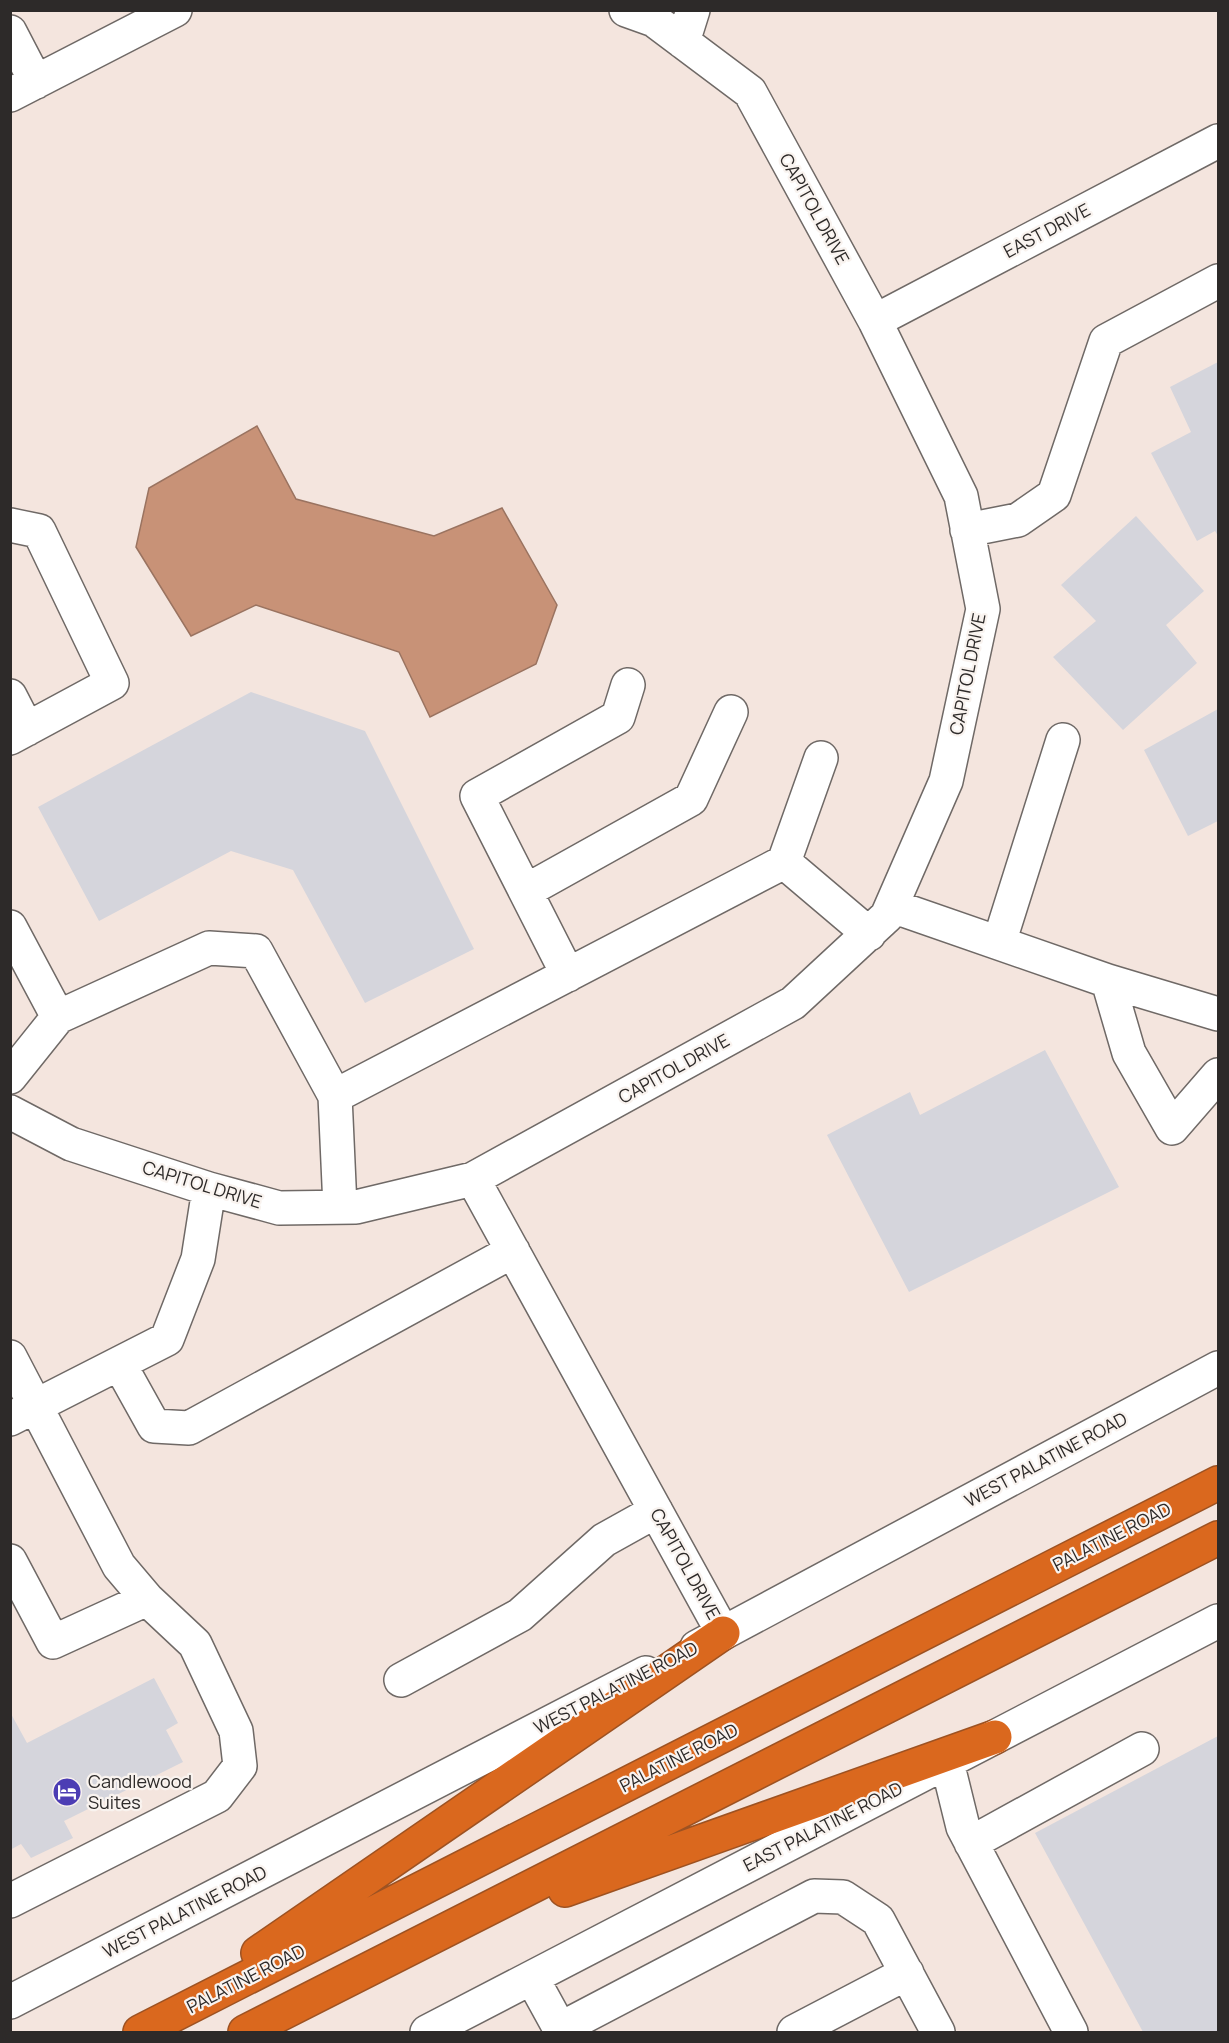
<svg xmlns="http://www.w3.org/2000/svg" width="1229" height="2043" font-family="Manrope,sans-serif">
	<rect width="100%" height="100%" fill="#f9f3ef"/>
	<path fill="#f4e5de" d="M11 11H1218V2032H11Z"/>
	<path fill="#c89277" stroke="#9a7360" stroke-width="1.5" d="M257 426 296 499 434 536 502 508 557 605 536 664 430 717 399 652 256 605 191 636 136 547 149 488Z"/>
	<path fill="#d5d5dc" d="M1218 362V536L1215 531 1197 541 1151 453 1191 432 1170 387Z
		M1136 516 1204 591 1166 625 1197 663 1123 730 1053 657 1096 621 1061 585Z
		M251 692 365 731 474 949 365 1003 293 870 231 851 99 921 38 807Z
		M1218 709V821L1188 836 1144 750Z
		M1045 1050 1119 1187 909 1292 827 1135 910 1092 920 1115Z
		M154 1678 178 1723 166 1730 183 1762 64 1821 73 1838 31 1858 21 1844 10 1850V1712L27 1743Z
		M1218 1736V2032H1143L1035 1833Z"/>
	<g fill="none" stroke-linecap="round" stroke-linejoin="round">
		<g stroke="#6f6966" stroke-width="36">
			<path id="minor" d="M10 32 36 82
				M683 42 693 10
				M10 95 175 10
				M875 321 1218 141
				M10 525 39 531 112 683 10 738
				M967 530 1018 520 1054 495 1106 341 1218 281
				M10 696 27 729
				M821 758 784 862 869 934
				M526 891 691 799 731 712
				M892 906 1108 981 1218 1014
				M10 927 58 1017
				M999 943 1063 740
				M568 975 477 796 618 717 628 685
				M1108 981 1129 1053 1172 1128 1218 1075
				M10 1077 58 1017 209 948 256 951 335 1096
				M10 1112 71 1144 209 1189 279 1208 356 1207 473 1179 793 1003 887 916 946 781 983 609 961 496 875 321 750 92 654 20 626 10
				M473 1179 723 1633
				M340 1207 335 1096 784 862
				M10 1357 119 1566 147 1599 195 1644 236 1731 240 1766 217 1796 10 1901
				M120 1365 154 1426 189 1428 513 1251
				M10 1419 167 1339 198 1259 209 1189
				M10 1561 53 1642 147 1599
				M697 1647 1218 1368
				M401 1680 520 1615 604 1540 656 1511
				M947 1762 963 1827 1071 2032
				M971 1843 1142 1749
				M532 1978 560 2029 814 1896 843 1897 878 1920 938 2032
				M10 2002 646 1673
				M427 2032 1218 1621
				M794 2032 907 1973"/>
		</g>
		<g stroke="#9d5222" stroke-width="36">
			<path id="highway" d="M565 1890 995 1737
				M258 1953 723 1633
				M140 2032 1218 1483
				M245 2032 1218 1538"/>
		</g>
		<use href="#minor" stroke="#fff" stroke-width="33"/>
		<use href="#highway" stroke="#da681e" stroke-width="33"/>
	</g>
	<defs>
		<g id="hotel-disc" transform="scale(1.5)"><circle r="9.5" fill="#4c3db4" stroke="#f9f3ef"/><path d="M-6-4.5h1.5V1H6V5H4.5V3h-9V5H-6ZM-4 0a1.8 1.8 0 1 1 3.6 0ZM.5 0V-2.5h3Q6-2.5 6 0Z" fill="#fff"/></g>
	</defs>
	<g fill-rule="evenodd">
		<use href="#hotel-disc" x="67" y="1792"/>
	</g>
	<g text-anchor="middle" stroke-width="4.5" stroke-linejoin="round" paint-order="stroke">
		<g font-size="18" fill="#2d2a29" stroke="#f9f3ef">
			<text transform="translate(814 209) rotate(61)" y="6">CAPITOL DRIVE</text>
			<text transform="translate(1047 231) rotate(-28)" y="6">EAST DRIVE</text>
			<text transform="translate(968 674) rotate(-79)" y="6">CAPITOL DRIVE</text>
			<text transform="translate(674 1069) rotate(-29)" y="6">CAPITOL DRIVE</text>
			<text transform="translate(202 1185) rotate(17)" y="6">CAPITOL DRIVE</text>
			<text transform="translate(1046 1460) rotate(-28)" y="6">WEST PALATINE ROAD</text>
			<text transform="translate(1112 1537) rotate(-27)" y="6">PALATINE ROAD</text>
			<text transform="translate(685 1564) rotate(61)" y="6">CAPITOL DRIVE</text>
			<text transform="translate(616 1688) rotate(-27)" y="6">WEST PALATINE ROAD</text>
			<text transform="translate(679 1758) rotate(-27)" y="6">PALATINE ROAD</text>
			<text transform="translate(823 1827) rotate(-27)" y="6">EAST PALATINE ROAD</text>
			<text transform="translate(185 1912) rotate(-27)" y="6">WEST PALATINE ROAD</text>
			<text transform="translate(246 1979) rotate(-27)" y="6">PALATINE ROAD</text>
		</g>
		<g font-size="18" fill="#2d2a29" stroke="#f9f3ef" text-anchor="start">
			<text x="88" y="1788">Candlewood<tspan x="88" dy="21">Suites</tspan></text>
		</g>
	</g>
	<rect width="1229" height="2043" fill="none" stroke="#2d2a29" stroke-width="24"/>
</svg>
